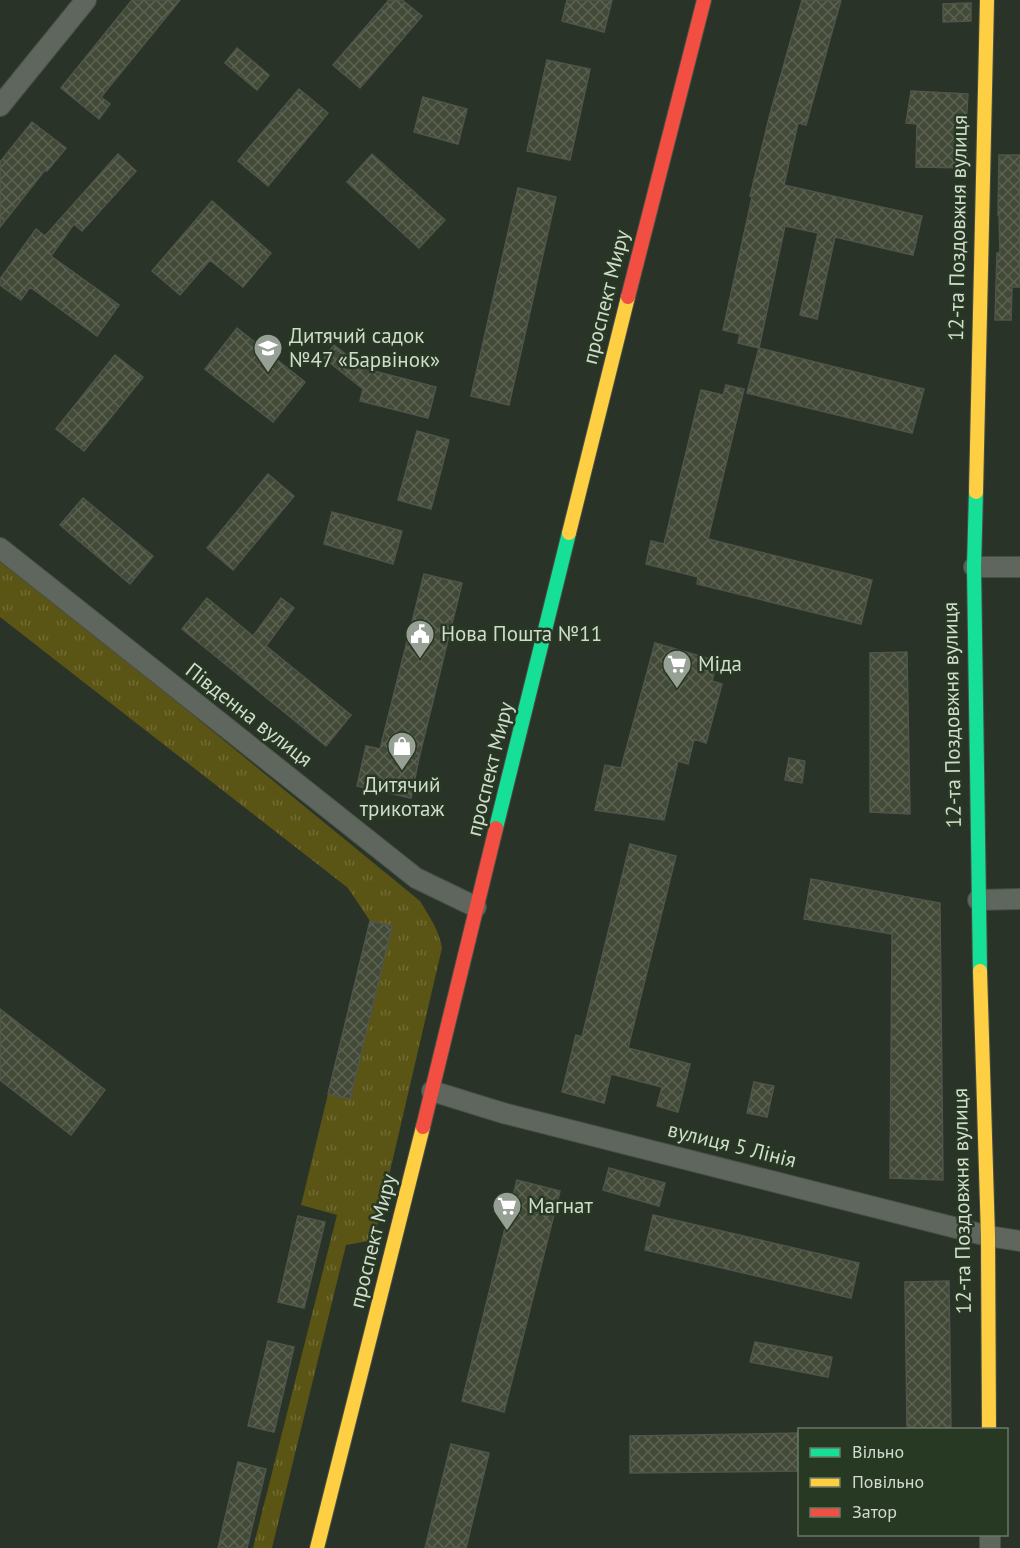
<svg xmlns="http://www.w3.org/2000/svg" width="1020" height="1548" font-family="'PT Sans',sans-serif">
	<defs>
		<pattern id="grass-tufts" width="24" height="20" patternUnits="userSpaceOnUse" patternTransform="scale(1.5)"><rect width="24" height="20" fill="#5a5415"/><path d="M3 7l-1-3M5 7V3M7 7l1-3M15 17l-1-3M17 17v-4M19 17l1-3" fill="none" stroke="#716c36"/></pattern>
		<pattern id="building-cross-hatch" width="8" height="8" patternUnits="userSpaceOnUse" patternTransform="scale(1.5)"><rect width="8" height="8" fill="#424937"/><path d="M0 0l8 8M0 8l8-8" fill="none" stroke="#5c6353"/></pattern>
	</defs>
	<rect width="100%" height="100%" fill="#2a3328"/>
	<path fill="url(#grass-tufts)" d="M0 557 420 901C429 916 439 930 442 948L374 1240 346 1245 272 1548H253L337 1215 301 1205 370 921 348 888 0 617Z"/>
	<path fill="url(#building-cross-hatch)" stroke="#50554b" stroke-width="1.5" d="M132 0H180L101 97 110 104 99 119 61 88Z
		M389 0H402L422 16 360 88 333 65Z
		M567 0H612L604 32 562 21Z
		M802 0H841L806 125 798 123 784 185 922 216 913 255 835 237 817 319 800 315 818 233 785 226 759 348 738 343 740 334 723 330 752 197 750 196 770 114Z
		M971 3V21L943 22V4Z
		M237 48 269 75 257 90 225 63Z
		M547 60 590 69 570 160 527 151Z
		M299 89 328 113 268 186 238 161Z
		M911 91 968 94 966 125H968L967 168 916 167 917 124 906 123Z
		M423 97 467 109 458 144 414 132Z
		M32 122 66 148 47 171 45 170 0 227V162Z
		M118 154 136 171 82 231 74 224 51 256 119 305 97 336 30 287 21 300 0 285V279L36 229 45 236Z
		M372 154 445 220 419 248 347 182Z
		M999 155H1020V287H1012L1011 320H995L997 253H1000L999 215H998Z
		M518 188 556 197 509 405 471 396Z
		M212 201 271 253 243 287 210 260 180 295 152 271Z
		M237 328 305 382 273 422 205 369Z
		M334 345 354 361 351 365 436 387 428 418 360 401 363 389 324 358Z
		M759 348 924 389 912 433 747 393Z
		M115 355 143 377 84 451 56 429Z
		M726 385 744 389 708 539 872 580 861 624 697 584 698 577 646 564 651 541 664 544 701 390 723 395Z
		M417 431 449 440 431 509 398 500Z
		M268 474 294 496 233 570 207 548Z
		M83 498 153 556 130 584 60 525Z
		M332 512 402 531 393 564 324 544Z
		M424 574 462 583 419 758 411 798 357 786 366 746 380 749Z
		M207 598 253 636 281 598 294 608 266 646 351 715 326 746 182 629Z
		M655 643 717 661 712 681 722 684 706 743 694 739 688 764 678 761 664 820 595 810 605 765 621 768Z
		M907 652 910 814 870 812V653Z
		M789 758 805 761 802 783 785 780Z
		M630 844 676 856 628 1048 690 1064 678 1112 657 1106 662 1087 611 1074 604 1103 562 1092 576 1035 582 1037Z
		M811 879 940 903 943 1180 890 1178 892 934 804 919Z
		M370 921 392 926 350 1099 328 1094Z
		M0 1009 105 1090 71 1135 0 1080Z
		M754 1082 774 1086 767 1117 747 1113Z
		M609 1168 665 1183 659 1206 603 1190Z
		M517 1180 560 1191 504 1412 462 1401Z
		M653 1215 859 1263 851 1298 645 1250Z
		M298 1216 325 1222 304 1308 278 1302Z
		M949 1281 951 1430H907L905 1282Z
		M268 1341 294 1347 274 1432 248 1426Z
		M755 1342 832 1357 828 1377 750 1362Z
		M800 1433V1471L630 1473V1436Z
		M451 1444 489 1453 466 1548H425Z
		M238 1462 266 1469 247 1548H218Z"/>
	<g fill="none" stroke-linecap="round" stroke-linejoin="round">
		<g stroke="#485046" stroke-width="22">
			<path id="street" d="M0 106 86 0
				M0 548 416 878 476 907
				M974 567H1020
				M978 900 1020 899
				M432 1091 503 1113 988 1236 1020 1241
				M990 1548V1534"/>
		</g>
		<g stroke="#485046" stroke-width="16">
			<path id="fast" d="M976 492 974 567 980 971
				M496 828 569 533"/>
		</g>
		<g stroke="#485046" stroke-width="16">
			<path id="slow" d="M976 492 987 0
				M569 533 628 297
				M980 971 988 1236 989 1430
				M317 1548 423 1127"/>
		</g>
		<g stroke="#485046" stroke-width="16">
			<path id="jam" d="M628 297 704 0
				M423 1127 496 828"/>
		</g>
		<use href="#street" stroke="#5f665d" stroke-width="20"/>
		<use href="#fast" stroke="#16e098" stroke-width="14"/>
		<use href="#slow" stroke="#ffcf43" stroke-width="14"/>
		<use href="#jam" stroke="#f24e42" stroke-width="14"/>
	</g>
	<defs>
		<g id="school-pin" transform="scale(1.5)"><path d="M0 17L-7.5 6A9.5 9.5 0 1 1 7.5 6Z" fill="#97a094" stroke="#273823"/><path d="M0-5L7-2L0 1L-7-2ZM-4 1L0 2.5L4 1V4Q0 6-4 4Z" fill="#fff"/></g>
		<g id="civic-pin" transform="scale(1.5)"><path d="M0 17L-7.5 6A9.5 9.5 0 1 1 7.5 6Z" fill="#97a094" stroke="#273823"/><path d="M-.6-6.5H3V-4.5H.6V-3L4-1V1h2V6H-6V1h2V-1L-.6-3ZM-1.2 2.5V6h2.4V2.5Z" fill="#fff"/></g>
		<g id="supermarket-pin" transform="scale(1.5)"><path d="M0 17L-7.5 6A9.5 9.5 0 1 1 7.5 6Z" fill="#97a094" stroke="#273823"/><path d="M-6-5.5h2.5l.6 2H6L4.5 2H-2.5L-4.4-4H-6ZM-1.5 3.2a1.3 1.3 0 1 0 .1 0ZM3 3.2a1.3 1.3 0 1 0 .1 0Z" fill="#fff"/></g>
		<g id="shop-pin" transform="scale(1.5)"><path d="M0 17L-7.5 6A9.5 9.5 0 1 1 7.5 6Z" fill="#97a094" stroke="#273823"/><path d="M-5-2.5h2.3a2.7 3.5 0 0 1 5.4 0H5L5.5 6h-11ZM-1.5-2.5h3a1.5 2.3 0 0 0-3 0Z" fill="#fff"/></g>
	</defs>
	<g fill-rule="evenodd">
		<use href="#school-pin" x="268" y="348"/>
		<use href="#civic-pin" x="420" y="634"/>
		<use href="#supermarket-pin" x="677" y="664"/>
		<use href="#shop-pin" x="402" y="746"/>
		<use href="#supermarket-pin" x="507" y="1206"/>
	</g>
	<g text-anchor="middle" stroke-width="5" stroke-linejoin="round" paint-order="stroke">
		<g font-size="21" fill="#d1dbce" stroke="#273823">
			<text transform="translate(958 228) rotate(-89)" y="7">12-та Поздовжня вулиця</text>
			<text transform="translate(606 297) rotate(-76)" y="7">проспект Миру</text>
			<text transform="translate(249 715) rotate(38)" y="7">Південна вулиця</text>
			<text transform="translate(952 715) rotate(-91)" y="7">12-та Поздовжня вулиця</text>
			<text transform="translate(490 769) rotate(-76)" y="7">проспект Миру</text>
			<text transform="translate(732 1145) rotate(14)" y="7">вулиця 5 Лінія</text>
			<text transform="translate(962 1201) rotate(-91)" y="7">12-та Поздовжня вулиця</text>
			<text transform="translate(373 1241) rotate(-76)" y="7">проспект Миру</text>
		</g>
		<g font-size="21" fill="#d1dbce" stroke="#273823" text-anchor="start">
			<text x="289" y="343">Дитячий садок<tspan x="289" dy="24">№47 «Барвінок»</tspan></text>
			<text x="441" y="641">Нова Пошта №11</text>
			<text x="698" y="671">Міда</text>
			<text x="402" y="792" text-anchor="middle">Дитячий<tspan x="402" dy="24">трикотаж</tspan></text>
			<text x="528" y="1213">Магнат</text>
		</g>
	</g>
	<rect x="798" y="1428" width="210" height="108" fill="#273823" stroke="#6b7967" stroke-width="1.5"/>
	<rect x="810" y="1448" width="30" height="9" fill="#16e098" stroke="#6b7967" stroke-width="1.5"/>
	<text x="852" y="1458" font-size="18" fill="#d1dbce">Вільно</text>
	<rect x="810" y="1478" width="30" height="9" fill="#ffcf43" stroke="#6b7967" stroke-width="1.5"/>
	<text x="852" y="1488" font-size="18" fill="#d1dbce">Повільно</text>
	<rect x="810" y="1508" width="30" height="9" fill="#f24e42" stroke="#6b7967" stroke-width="1.5"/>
	<text x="852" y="1518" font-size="18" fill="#d1dbce">Затор</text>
</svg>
